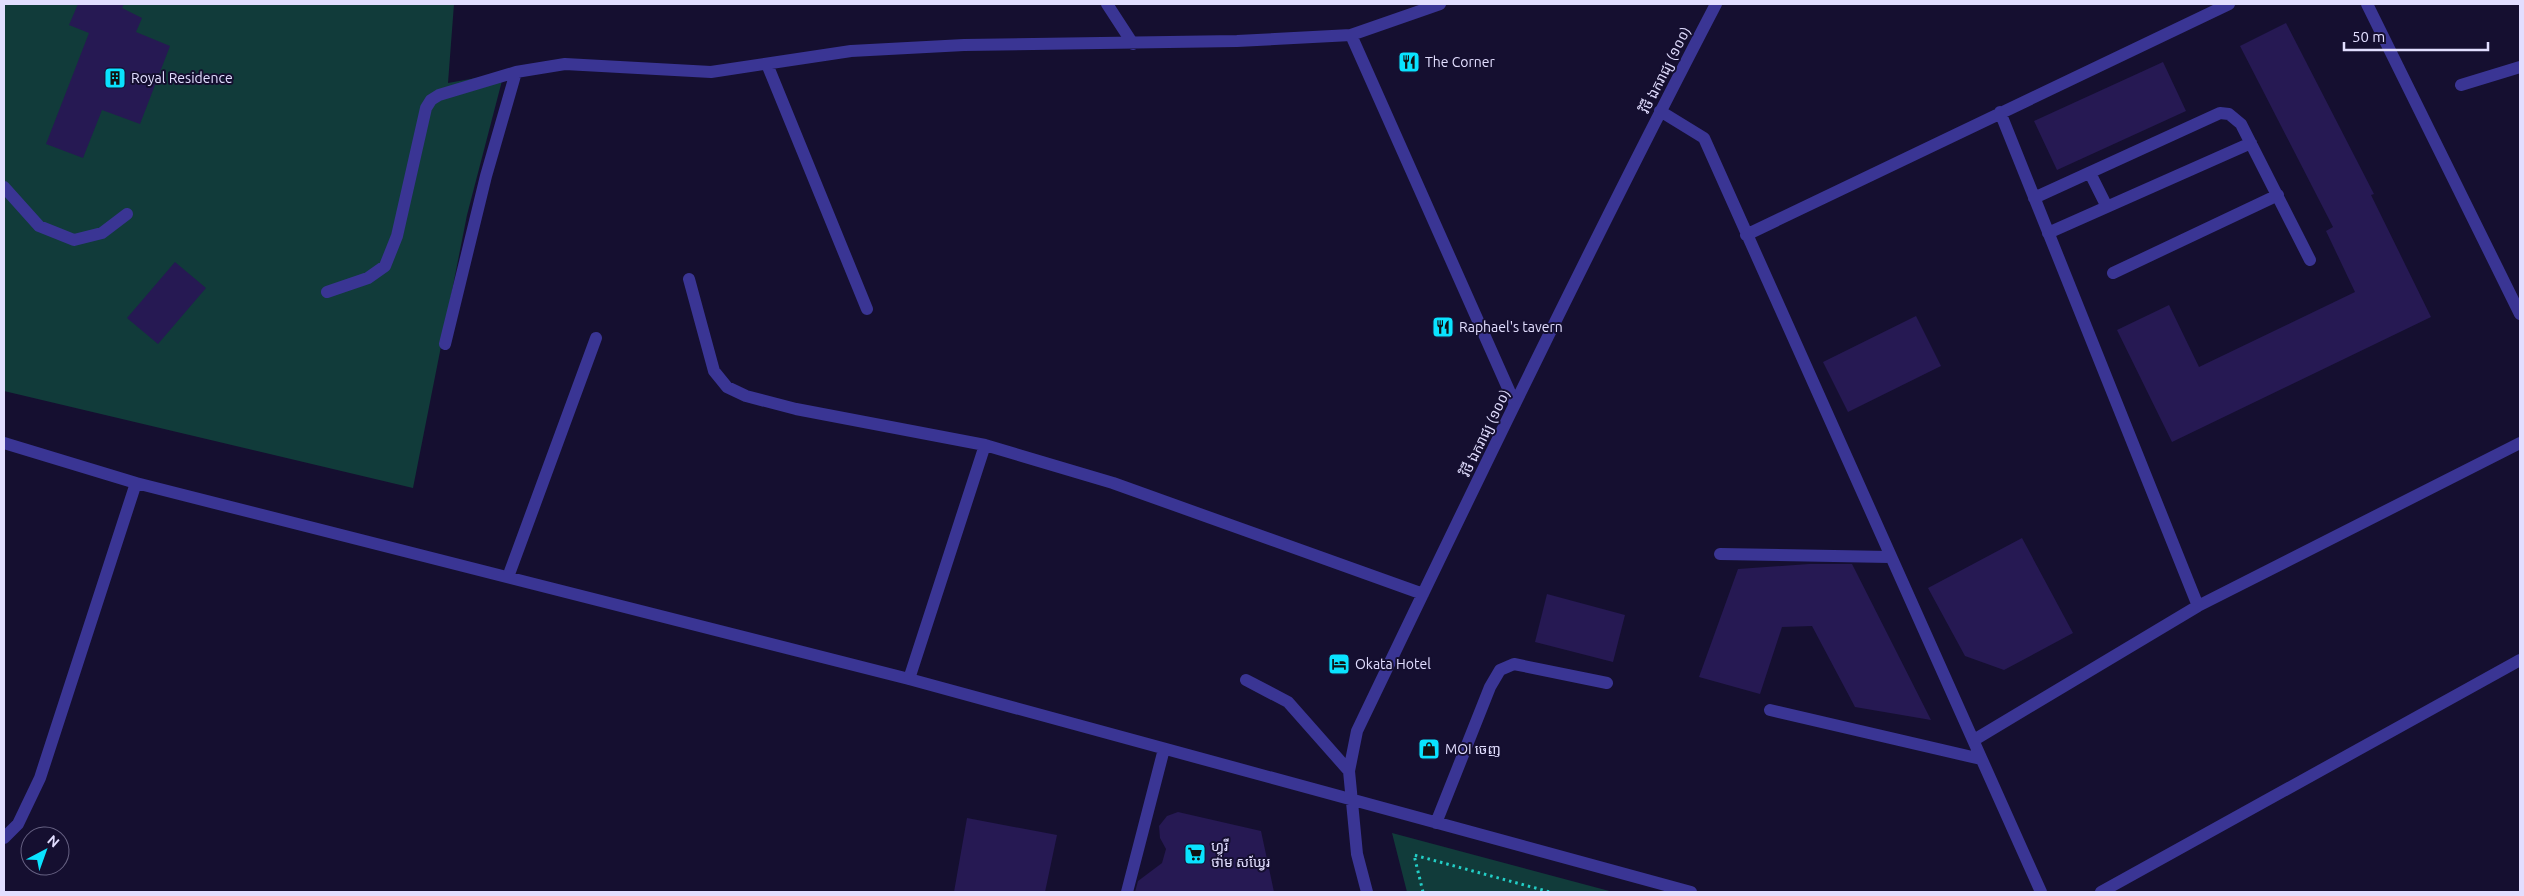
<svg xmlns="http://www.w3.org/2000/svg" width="2524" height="896" font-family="Ubuntu,'Noto Sans Khmer',sans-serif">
	<rect width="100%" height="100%" fill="#150f30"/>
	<path fill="#113b3a" d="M4 4H454L448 83 504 73 467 215 413 488 4 391Z
		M1392 833 1613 892H1407Z"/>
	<path fill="#261953" d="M78 4H124L122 8 142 18 136 32 170 46 140 124 102 110 83 158 46 144 89 33 69 25Z
		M2286 23 2374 194 2371 195 2431 317 2172 442 2117 330 2169 305 2199 367 2355 292 2326 231 2333 227 2240 46Z
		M2163 62 2186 111 2057 170 2034 121Z
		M175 262 206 288 158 344 127 318Z
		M1916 316 1941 366 1848 412 1823 362Z
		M2022 538 2073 633 2004 670 1965 656 1928 588Z
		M1809 564H1852L1931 720 1855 707 1812 626 1782 627 1760 694 1699 677 1738 569Z
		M1547 594 1625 615 1613 662 1535 642Z
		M1178 812 1261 831 1274 892H1135L1138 881 1162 863 1166 849 1160 838 1159 826 1167 816Z
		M967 818 1057 835 1045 892H954Z"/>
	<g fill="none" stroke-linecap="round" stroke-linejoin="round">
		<path stroke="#23cec6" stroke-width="3" stroke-dasharray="2.5 4" stroke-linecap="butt" d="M1423 892 1414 855 1550 892"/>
		<path stroke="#3a3594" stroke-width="12" d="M1107 4 1133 44
			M2367 4 2520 314
			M1351 35 1515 404
			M767 64 867 309
			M2461 85 2520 67
			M1660 111 1704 138 2041 892
			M2000 112 2198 606
			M2090 173 2107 207
			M4 187 39 226 74 240 102 233 127 214
			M2034 198 2220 113 2229 114 2241 124 2310 260
			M2048 233 2251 143
			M1746 235 2229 4
			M2113 273 2278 195
			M689 279 714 371 727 387 746 396 796 409 985 445 1113 483 1423 594
			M327 292 368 278 385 266 397 236 426 108 431 100 439 95 516 72 565 64 711 72 851 51 964 45 1237 41 1351 35 1440 4
			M445 344 486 176 516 72
			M4 443 136 483 909 679 1691 892
			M1720 554 1890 557
			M508 577 596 338
			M909 679 985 445
			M1246 680 1288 702 1349 771
			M1770 710 1981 759
			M1974 740 2198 606 2520 443
			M1436 823 1490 687 1500 670 1514 664 1607 683
			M4 838 18 824 40 778 136 483
			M1127 892 1164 749
			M1367 892 1357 854 1349 771 1357 731C1474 487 1591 244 1716 4
			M2101 892 2520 660"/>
	</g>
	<defs>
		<g id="restaurant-square" transform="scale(1.125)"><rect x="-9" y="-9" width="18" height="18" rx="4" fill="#0ae3ff" stroke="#150f30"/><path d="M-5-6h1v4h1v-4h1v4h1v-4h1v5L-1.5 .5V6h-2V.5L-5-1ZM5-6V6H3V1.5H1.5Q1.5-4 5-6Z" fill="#111"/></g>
		<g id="building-square" transform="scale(1.125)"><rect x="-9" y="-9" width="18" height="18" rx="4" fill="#0ae3ff" stroke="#150f30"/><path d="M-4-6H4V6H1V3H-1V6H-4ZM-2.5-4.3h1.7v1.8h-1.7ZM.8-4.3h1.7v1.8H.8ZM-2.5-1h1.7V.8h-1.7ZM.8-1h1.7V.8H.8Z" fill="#111"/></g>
		<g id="hotel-square" transform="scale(1.125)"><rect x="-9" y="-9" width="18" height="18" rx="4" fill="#0ae3ff" stroke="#150f30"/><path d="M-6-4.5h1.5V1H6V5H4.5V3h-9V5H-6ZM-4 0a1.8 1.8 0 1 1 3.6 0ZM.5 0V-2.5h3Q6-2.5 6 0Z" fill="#111"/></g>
		<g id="shop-square" transform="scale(1.125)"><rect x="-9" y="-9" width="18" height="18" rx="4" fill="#0ae3ff" stroke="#150f30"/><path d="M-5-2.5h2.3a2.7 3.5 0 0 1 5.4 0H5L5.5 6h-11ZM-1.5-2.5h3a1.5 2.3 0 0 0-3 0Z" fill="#111"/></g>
		<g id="supermarket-square" transform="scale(1.125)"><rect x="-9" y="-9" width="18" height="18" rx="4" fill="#0ae3ff" stroke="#150f30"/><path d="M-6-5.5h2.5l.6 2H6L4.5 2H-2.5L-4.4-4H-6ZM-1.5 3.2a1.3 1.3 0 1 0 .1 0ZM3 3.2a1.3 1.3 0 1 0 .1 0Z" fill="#111"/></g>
	</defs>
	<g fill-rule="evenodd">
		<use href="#restaurant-square" x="1409" y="62"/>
		<use href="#building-square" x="115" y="78"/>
		<use href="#restaurant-square" x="1443" y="327"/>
		<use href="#hotel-square" x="1339" y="664"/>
		<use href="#shop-square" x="1429" y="749"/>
		<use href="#supermarket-square" x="1195" y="854"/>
	</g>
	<g text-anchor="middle" stroke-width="4" stroke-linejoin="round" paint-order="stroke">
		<g font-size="14" fill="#e2deff" stroke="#150f30" text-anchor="start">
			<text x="1425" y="67">The Corner</text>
			<text x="131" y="83">Royal Residence</text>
			<text x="1459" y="332">Raphael's tavern</text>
			<text x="1355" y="669">Okata Hotel</text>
			<text x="1445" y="754">MOI ចេញ</text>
			<text x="1211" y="851">ហ្វូរី<tspan x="1211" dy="16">ថាម សឃ្វែរ</tspan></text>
		</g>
		<g font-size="14" fill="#e2deff" stroke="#150f30">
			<text transform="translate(1665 70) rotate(-63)" y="5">វិថី ឯករាជ្យ (១០០)</text>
			<text transform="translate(1485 433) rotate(-64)" y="5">វិថី ឯករាជ្យ (១០០)</text>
		</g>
	</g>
	<rect width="2524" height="896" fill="none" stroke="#e2deff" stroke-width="10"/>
	<g transform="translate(45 851) rotate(41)"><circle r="24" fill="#150f30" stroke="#676283"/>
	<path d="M0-4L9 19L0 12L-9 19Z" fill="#0ae3ff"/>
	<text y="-8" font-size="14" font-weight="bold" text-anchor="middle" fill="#e2deff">N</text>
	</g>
	<path d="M2344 42v8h144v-8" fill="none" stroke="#e2deff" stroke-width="2.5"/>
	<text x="2352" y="42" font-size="15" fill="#e2deff" stroke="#150f30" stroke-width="4" paint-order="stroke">50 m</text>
</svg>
